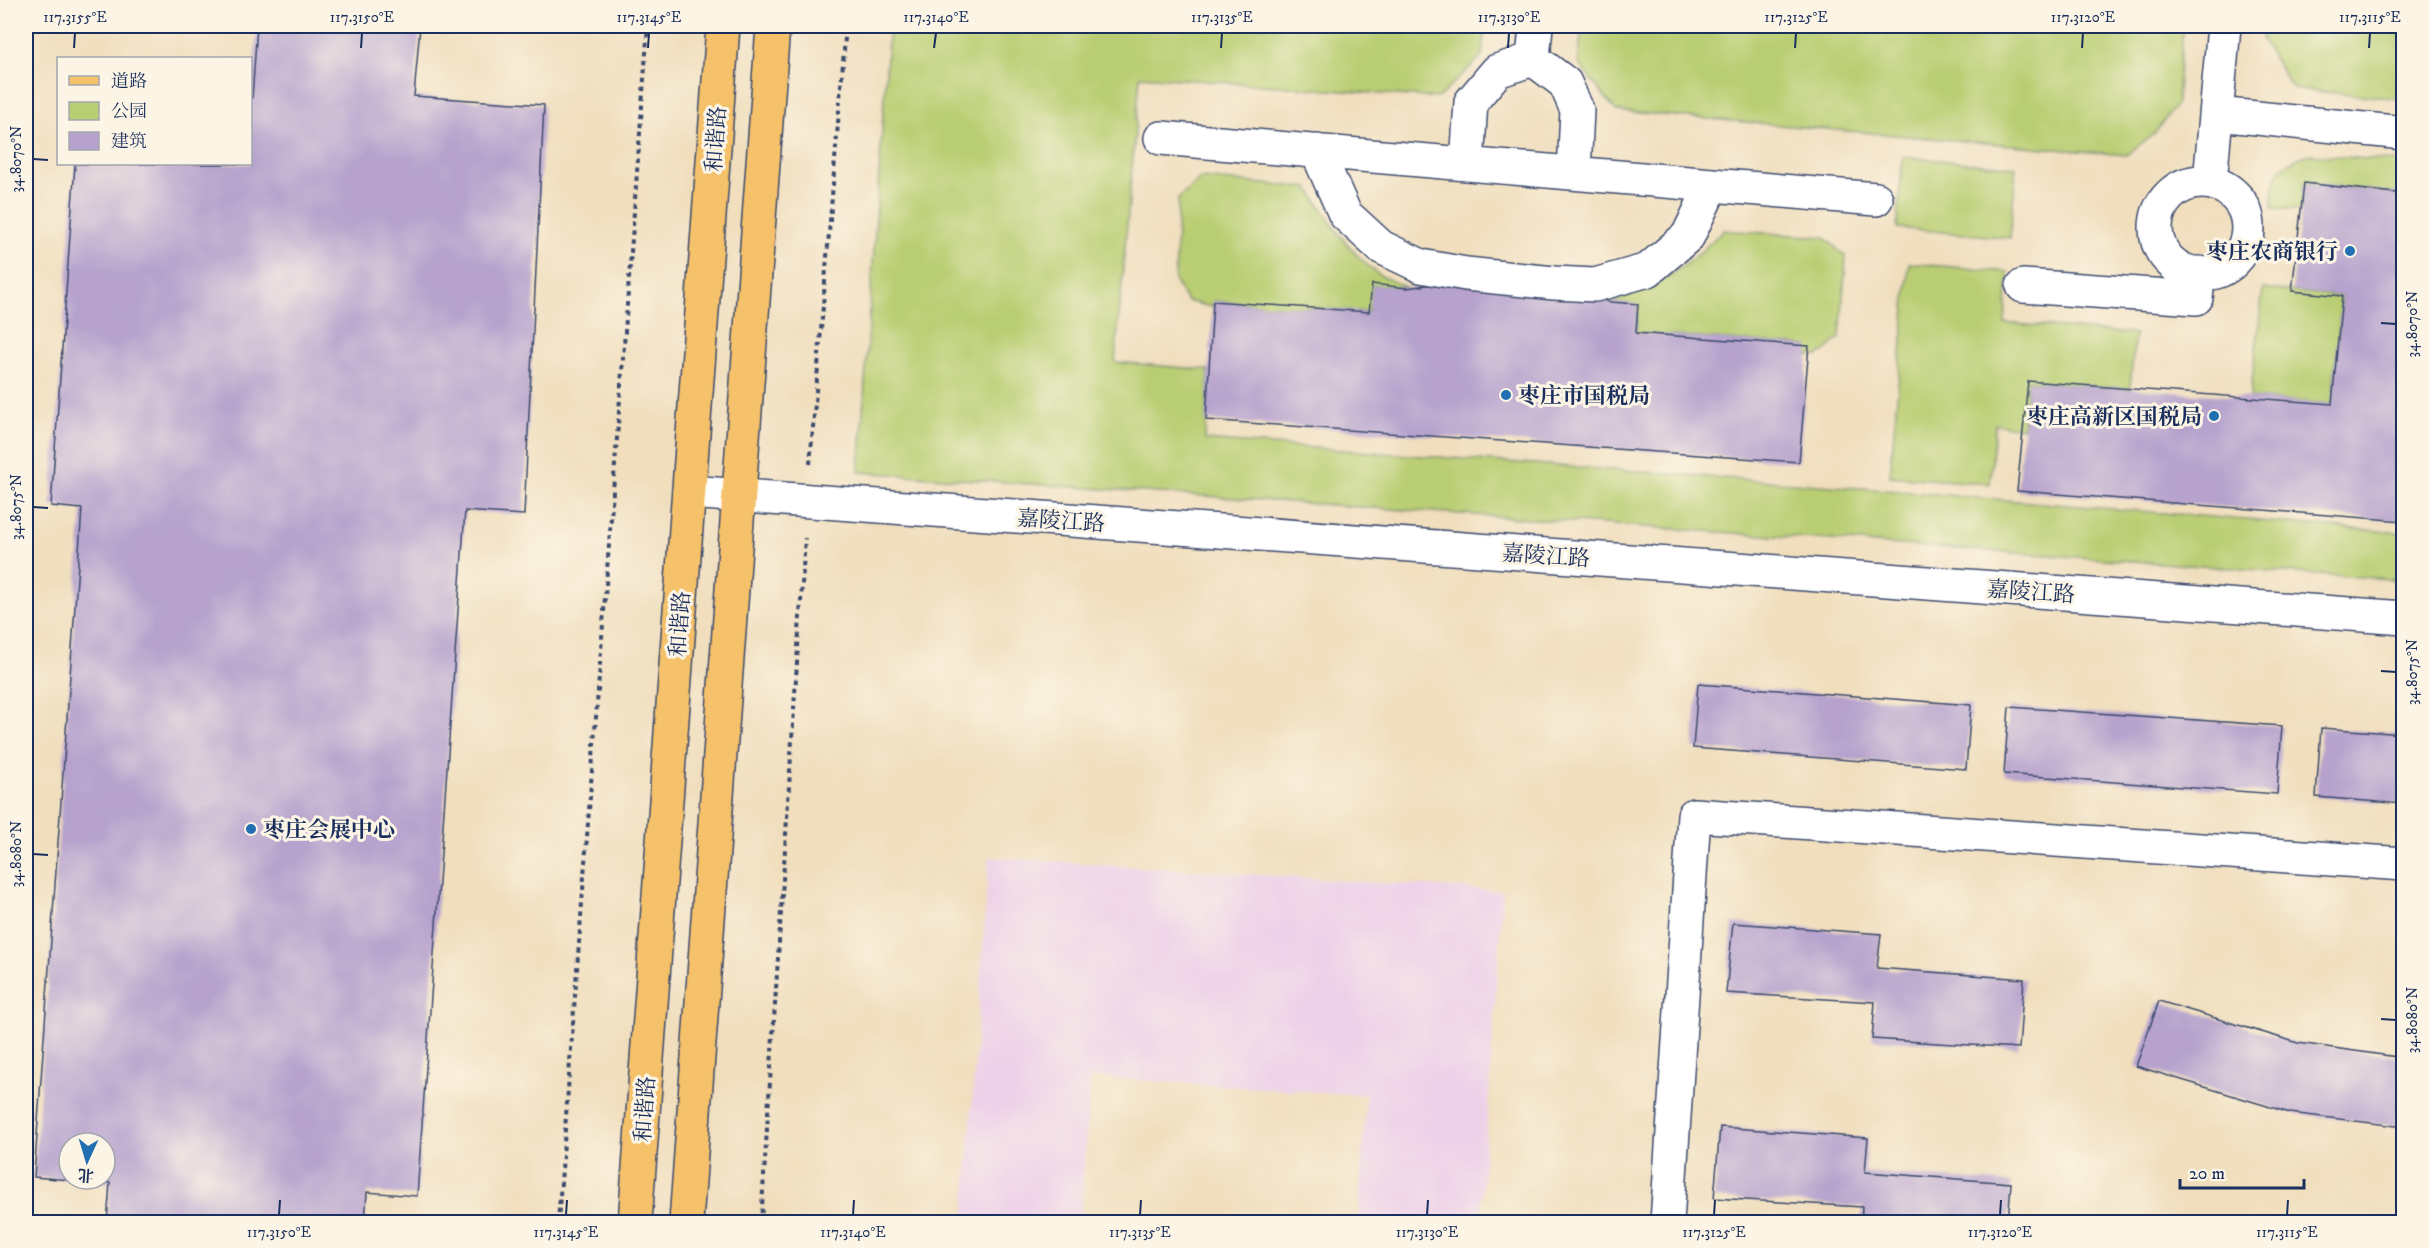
<svg xmlns="http://www.w3.org/2000/svg" width="2429" height="1248" font-family="'IM FELL DW Pica','Noto Serif SC',serif">
	<rect width="100%" height="100%" fill="#fcf5e5"/>
	<filter id="ink" filterUnits="userSpaceOnUse"><feTurbulence type="fractalNoise" baseFrequency=".0167" numOctaves="2"/><feDisplacementMap in="SourceGraphic" scale="12" xChannelSelector="R" yChannelSelector="G"/><feConvolveMatrix kernelMatrix="1 2 1 2 8 2 1 2 1" color-interpolation-filters="sRGB"/></filter>
	<filter id="wash" filterUnits="userSpaceOnUse"><feTurbulence type="fractalNoise" baseFrequency=".008" numOctaves="4" result="noise"/><feDisplacementMap in="SourceGraphic" scale="24" xChannelSelector="R" yChannelSelector="G"/><feGaussianBlur stdDeviation="1.35" result="paint"/><feColorMatrix in="noise" values="0 0 0 0 0 0 0 0 0 0 0 0 0 0 0 0 0 1.4 0 .05"/><feComposite in="paint" operator="in"/></filter>
	<g filter="url(#wash)">
		<rect width="100%" height="100%" fill="#f0debd"/>
		<path fill="#edd1e9" d="M989 857 1503 891 1480 1222H1358L1366 1095 1090 1077 1080 1222H964Z"/>
		<path fill="#b9ce72" stroke="#6a7e68" stroke-width="1.5" d="M889 26H1485L1482 56 1438 98 1140 76 1115 362 1209 370 1205 440 1874 489 2403 533V580L859 472Z
			M1582 26H2183L2177 103 2155 133 2126 155 1616 111 1578 63Z
			M2263 26H2403V99L2293 89 2262 40Z
			M2309 154 2403 162V194L2304 183 2301 210 2272 208C2276 172 2273 167 2309 154Z
			M1903 157 2016 167 2010 238 1897 228Z
			M1201 178 1309 188C1327 218 1348 251 1377 273 1386 279 1398 283 1407 288L1373 285 1369 312 1213 301 1212 307 1187 301 1175 282 1178 199Z
			M1723 230 1824 237 1846 257 1840 338 1819 356 1807 355 1808 346 1636 333 1638 305 1610 302C1662 285 1685 269 1723 230Z
			M1909 263 2008 272 2005 323 2135 334 2130 389 2028 381 2023 428 1995 424 1990 484 1890 476Z
			M2263 289 2342 296 2332 404 2250 398Z"/>
		<g id="blocks">
			<path fill="#b6a2cd" d="M257 26H420L414 96 544 105 524 515 465 511 417 1196 367 1192 365 1222H107L110 1183 84 1181V1179H105V1143H69V1180L34 1177 82 509 51 506 75 164H250V98H252Z
				M2304 183 2404 194V521L2017 491 2028 381 2332 404 2342 296 2292 291Z
				M1468 279 1546 285 1610 302 1638 304 1636 333 1809 346 1799 462 1206 420 1213 301 1369 312 1372 284 1407 288Z
				M1698 684 1971 705 1966 769 1693 748Z
				M2009 707 2282 726 2277 794 2004 774Z
				M2321 728 2404 734V804L2316 797Z
				M1733 923 1881 934 1877 968 2024 979 2019 1048 1872 1039 1875 1002 1726 993Z
				M2159 1001 2298 1043 2404 1058V1127L2290 1113 2136 1066Z
				M1720 1127 1868 1138 1865 1172 2011 1183 2008 1222H1861L1862 1207 1714 1198Z"/>
		</g>
	</g>
	<g filter="url(#ink)">
		<use href="#blocks" fill-opacity="0" stroke="#3b496c" stroke-width="1.5"/>
		<g fill="none" stroke-linecap="round" stroke-linejoin="round">
			<g stroke="#3b496c" stroke-width="36">
				<path id="minor" d="M1533 59 1565 83 1577 110 1574 173
					M1533 59 1536 26
					M2217 114 2404 133
					M1161 138 1876 199
					M1317 151 1345 214 1381 247 1421 266 1466 274 1554 283 1595 285 1648 270 1688 236 1712 185
					M1467 164 1471 102 1497 71 1533 59
					M2210 182 2224 26
					M2156 228a46 46 0 1 1 92 0a46 46 0 1 1-92 0Z
					M2023 286 2196 298 2199 273
					M689 492 2404 618
					M1667 1222 1694 815 2404 864"/>
			</g>
			<g stroke="#3b496c" stroke-width="36">
				<path id="major" d="M635 1222 723 26
					M686 1222 773 26"/>
			</g>
			<path stroke="#3b496c" stroke-width="4" stroke-dasharray="4.5 4.5" stroke-linecap="butt" d="M810 464 846 26
				M558 1222 648 26
				M761 1222 805 538"/>
			<use href="#minor" stroke="#fff" stroke-width="33"/>
			<use href="#major" stroke="#f5c16b" stroke-width="33"/>
		</g>
	</g>
	<path fill="none" stroke="#1b2f5e" stroke-width="2" d="M74 48 75 33M361 48 362 33M648 48 649 33M934 48 936 33M1221 48 1222 33M1508 48 1509 33M1795 48 1796 33M2082 48 2083 33M2369 48 2370 33M33 159 48 160M2381 323 2396 324M33 507 48 508M2381 671 2396 672M33 854 48 855M2381 1019 2396 1020M279 1215 280 1200M566 1215 567 1200M853 1215 854 1200M1140 1215 1141 1200M1427 1215 1428 1200M1714 1215 1715 1200M2000 1215 2001 1200M2287 1215 2288 1200"/>
	<g fill="#1f6fb2" stroke="#fcf5e5" stroke-width="2">
		<circle cx="2350" cy="251" r="6"/>
		<circle cx="1506" cy="395" r="6"/>
		<circle cx="2214" cy="416" r="6"/>
		<circle cx="251" cy="829" r="6"/>
	</g>
	<g text-anchor="middle" stroke-width="6" stroke-linejoin="round" paint-order="stroke">
		<g font-size="22" fill="#1b2f5e" stroke="#fcf5e5">
			<text transform="translate(715 139) rotate(-86)" y="8">和谐路</text>
			<text transform="translate(1061 520) rotate(4)" y="8">嘉陵江路</text>
			<text transform="translate(1546 555) rotate(4)" y="8">嘉陵江路</text>
			<text transform="translate(2031 591) rotate(4)" y="8">嘉陵江路</text>
			<text transform="translate(679 624) rotate(-86)" y="8">和谐路</text>
			<text transform="translate(644 1109) rotate(-86)" y="8">和谐路</text>
		</g>
		<g font-size="22" font-weight="bold" fill="#1b2f5e" stroke="#fcf5e5" text-anchor="end">
			<text x="2338" y="259">枣庄农商银行</text>
			<text x="1518" y="403" text-anchor="start">枣庄市国税局</text>
			<text x="2202" y="424">枣庄高新区国税局</text>
			<text x="263" y="837" text-anchor="start">枣庄会展中心</text>
		</g>
	</g>
	<rect width="2429" height="1248" fill="none" stroke="#fcf5e5" stroke-width="66"/>
	<rect x="57" y="57" width="195" height="108" fill="#fcf5e5" stroke="#a2a6af" stroke-width="1.5"/>
	<rect x="69" y="76" width="30" height="9" fill="#f5c16b" stroke="#a2a6af" stroke-width="1.5"/>
	<text x="111" y="87" font-size="18" fill="#1b2f5e">道路</text>
	<rect x="69" y="102" width="30" height="18" fill="#b9ce72" stroke="#a2a6af" stroke-width="1.5"/>
	<text x="111" y="117" font-size="18" fill="#1b2f5e">公园</text>
	<rect x="69" y="132" width="30" height="18" fill="#b6a2cd" stroke="#a2a6af" stroke-width="1.5"/>
	<text x="111" y="147" font-size="18" fill="#1b2f5e">建筑</text>
	<g transform="translate(87 1161) rotate(184)"><circle r="28" fill="#fcf5e5" stroke="#a2a6af" stroke-width="1.5"/>
	<path d="M0-4.5L10 22L0 15L-10 22Z" fill="#1f6fb2"/>
	<text y="-9" font-size="16" font-weight="bold" text-anchor="middle" fill="#1b2f5e">北</text>
	</g>
	<path d="M2180 1179v9h124v-9" fill="none" stroke="#1b2f5e" stroke-width="3"/>
	<text x="2189" y="1179" font-size="18" fill="#1b2f5e" stroke="#fcf5e5" stroke-width="4.5" paint-order="stroke">20 m</text>
	<rect x="33" y="33" width="2363" height="1182" fill="none" stroke="#1b2f5e" stroke-width="2"/>
	<g font-size="15" text-anchor="middle" fill="#1b2f5e">
		<text x="75" y="22">117.3155°E</text>
		<text x="362" y="22">117.3150°E</text>
		<text x="649" y="22">117.3145°E</text>
		<text x="936" y="22">117.3140°E</text>
		<text x="1222" y="22">117.3135°E</text>
		<text x="1509" y="22">117.3130°E</text>
		<text x="1796" y="22">117.3125°E</text>
		<text x="2083" y="22">117.3120°E</text>
		<text x="2370" y="22">117.3115°E</text>
		<text transform="translate(16 159) rotate(-90)" y="5">34.8070°N</text>
		<text transform="translate(2412 324) rotate(-90)" y="5">34.8070°N</text>
		<text transform="translate(16 507) rotate(-90)" y="5">34.8075°N</text>
		<text transform="translate(2412 672) rotate(-90)" y="5">34.8075°N</text>
		<text transform="translate(16 854) rotate(-90)" y="5">34.8080°N</text>
		<text transform="translate(2412 1020) rotate(-90)" y="5">34.8080°N</text>
		<text x="279" y="1237">117.3150°E</text>
		<text x="566" y="1237">117.3145°E</text>
		<text x="853" y="1237">117.3140°E</text>
		<text x="1140" y="1237">117.3135°E</text>
		<text x="1427" y="1237">117.3130°E</text>
		<text x="1714" y="1237">117.3125°E</text>
		<text x="2000" y="1237">117.3120°E</text>
		<text x="2287" y="1237">117.3115°E</text>
	</g>
</svg>
